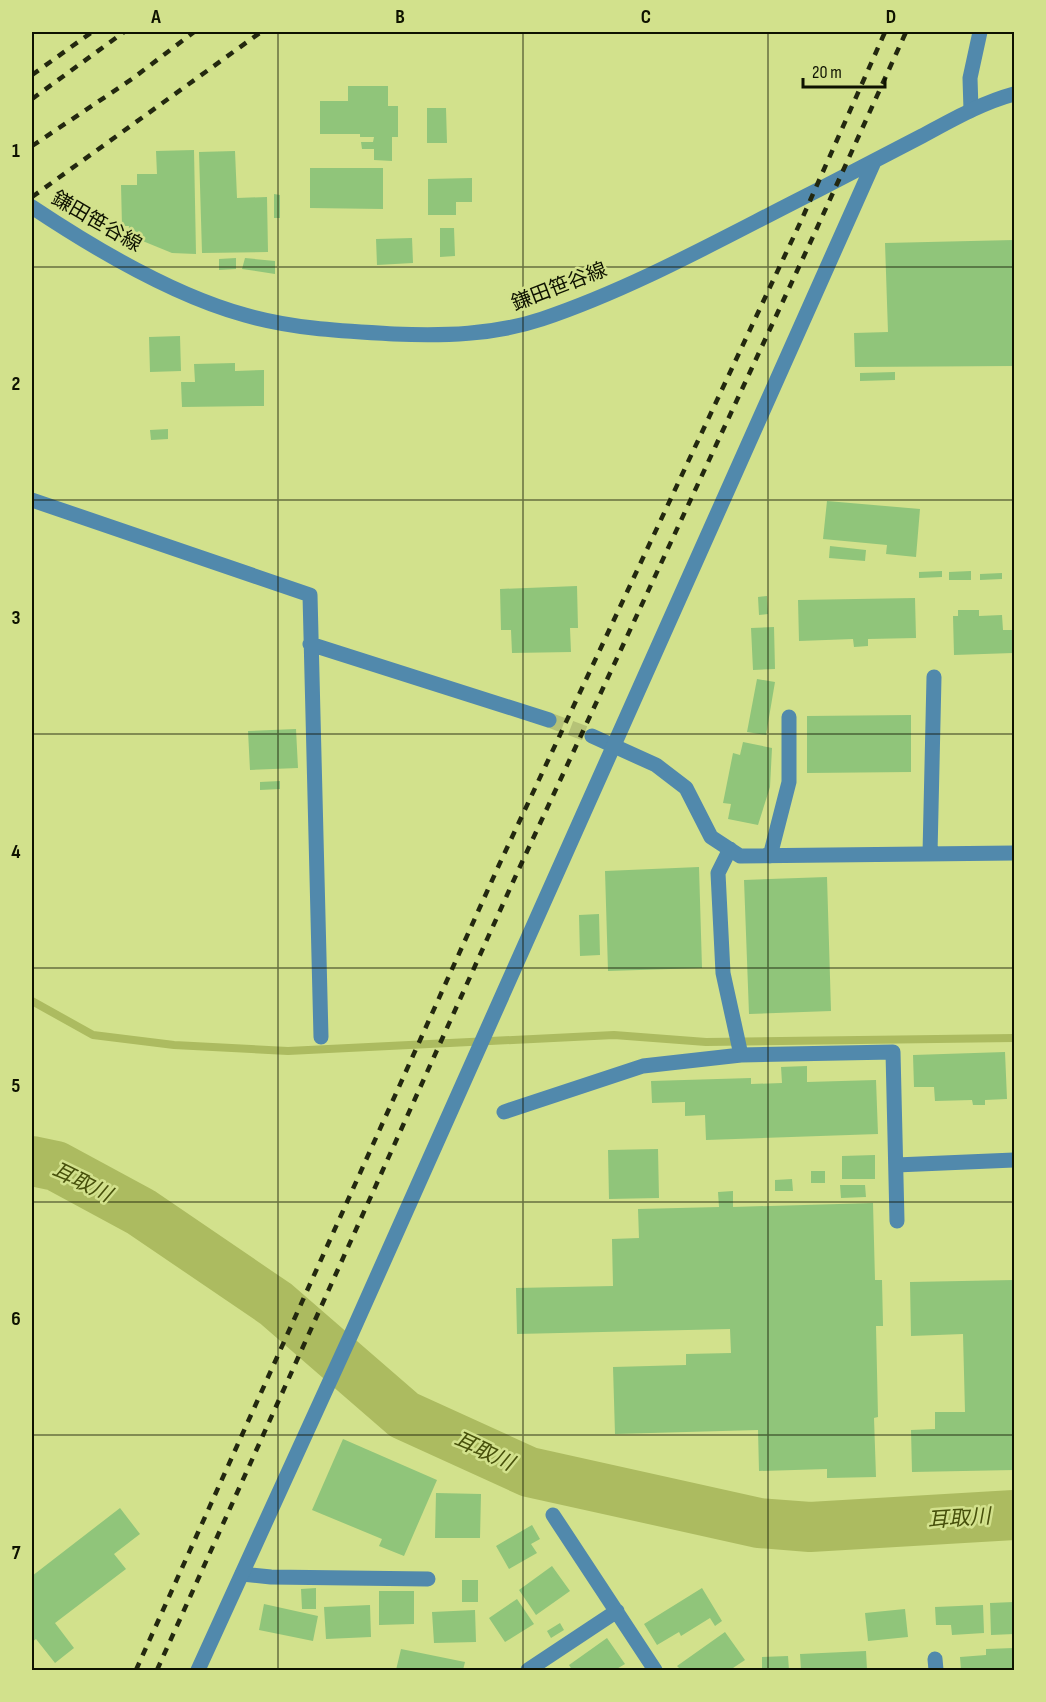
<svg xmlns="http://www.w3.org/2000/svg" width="1046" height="1702" font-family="'Sofia Sans Condensed','Noto Sans JP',sans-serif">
	<rect width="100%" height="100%" fill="#d2e18c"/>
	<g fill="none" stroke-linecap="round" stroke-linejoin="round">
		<path stroke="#acbb60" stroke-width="8" d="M32 1001 93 1035 174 1045 288 1051 614 1035 706 1042 1014 1038"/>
		<path stroke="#acbb60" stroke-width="50" d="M32 1161 56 1166 141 1212 276 1304 404 1415 529 1472 759 1523 810 1527 1014 1515"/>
	</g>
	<path fill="#90c57a" d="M348 86H388V106H398V137H392V161L374 160V149H362L361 142H373L374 137H360V134H320V101H348Z
		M427 108H446L447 143H427Z
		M194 150 196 254 172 253 128 235 129 226H122L121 185H137V174H157L156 151Z
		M235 151 237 198 267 197 268 252 202 253 199 152Z
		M310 168H383V209L310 208Z
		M472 178V202H456V215H428V179Z
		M274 194 280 195V218H274Z
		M440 228H454L455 256 440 257Z
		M412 238 413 263 377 265 376 239Z
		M1014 240V366L855 367 854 333 888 332 885 243Z
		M236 258V269L219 270V259Z
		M245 258 275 261V274L242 269Z
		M180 336 181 371 150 372 149 337Z
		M235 363V371L264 370V406L182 407 181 382H195L194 364Z
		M895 372V380L860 381V373Z
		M168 429V439L151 440 150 430Z
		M827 501 920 509 916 557 886 554 887 545 823 539Z
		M830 546 866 550 865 561 829 558Z
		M942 571V577L919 578V572Z
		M971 571V580H949V572Z
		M1002 573V579L980 580V574Z
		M577 586 578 628H570L571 652 512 653 511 630H501L500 589Z
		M767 596 768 614 759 615 758 597Z
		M915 598 916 638 868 639V646L854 647 853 639 799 641 798 600Z
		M958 610H979V616L1002 615 1003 630H1012L1013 653 954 655 953 616H958Z
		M774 627 775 669 753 670 751 628Z
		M757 679 775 682 766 735 747 732Z
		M911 715V772L807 773V716Z
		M296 729 298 768 250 770 248 731Z
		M743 742 772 748 770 787 758 825 728 819 731 804 723 803 733 753 740 755Z
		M280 781V789L260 790V782Z
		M699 867 702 968 608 971 605 871Z
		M827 877 831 1011 749 1014 744 880Z
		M599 914 600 955 580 956 579 915Z
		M1005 1052 1007 1099 985 1100V1105H973L972 1100 935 1101 934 1087H914L913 1055Z
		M807 1066V1082L876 1080 878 1134 706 1140 705 1115 685 1116V1102L652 1103 651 1081 751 1078V1084L782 1083 781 1067Z
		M658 1149 659 1198 609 1199 608 1150Z
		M875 1155V1179H842V1156Z
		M811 1171H825V1183H811Z
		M792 1179 793 1191H775V1180Z
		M840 1185H865L866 1197 841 1198Z
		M733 1191V1207L873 1203 875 1280H882L883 1326H876L878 1417 874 1418 876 1477 827 1478V1469L759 1471 758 1430 615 1434 613 1367 686 1365V1354L731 1353 730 1329 517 1334 516 1288 613 1286 612 1239 639 1238 638 1209 719 1207 718 1192Z
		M1014 1280V1470L912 1472 911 1430 935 1429V1412H965L963 1334 911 1336 910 1282Z
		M343 1439 437 1480 404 1556 379 1546 382 1539 312 1510Z
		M436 1493 481 1494 480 1538H435Z
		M120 1508 140 1534 114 1554 126 1569 55 1623 74 1648 55 1663 36 1639 32 1642V1576Z
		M532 1525 540 1539 531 1544 537 1553 509 1569 496 1546Z
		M552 1566 570 1591 536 1615 519 1590Z
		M462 1580H478V1602H462Z
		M316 1588V1609H302L301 1589Z
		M702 1588 722 1621 715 1626 710 1618 681 1636 679 1632 657 1645 644 1624Z
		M379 1591H414V1624L379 1625Z
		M517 1599 534 1624 505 1642 489 1618Z
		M1014 1602V1634L991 1635 990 1603Z
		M264 1604 318 1616 313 1641 259 1630Z
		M370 1605 371 1637 326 1639 324 1607Z
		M983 1605 984 1633 952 1635 951 1625H936L935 1607Z
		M905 1609 908 1637 868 1641 865 1613Z
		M475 1610 476 1642 434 1643 432 1612Z
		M560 1623 564 1630 551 1638 547 1631Z
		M725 1632 745 1660 730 1670H681L677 1666Z
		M607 1638 625 1664 615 1670H572L569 1665Z
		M1014 1648V1670H961L960 1657 986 1655V1649Z
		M401 1649 465 1662 463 1670H396Z
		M866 1651 867 1670H801L800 1654Z
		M788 1656 789 1670H762V1657Z"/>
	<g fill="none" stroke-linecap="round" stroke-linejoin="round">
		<path stroke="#b5c277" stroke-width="15" stroke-dasharray="15 8" stroke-linecap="butt" d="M549 720 592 736"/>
		<path stroke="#5189ac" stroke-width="15" d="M971 110 970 78 980 32
			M32 500 310 595 321 1037
			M310 644 549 720
			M592 736 656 765 686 788 711 837 740 856 1014 853
			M730 849 718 873 723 973 741 1055
			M930 854 934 677
			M770 856 789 782V717
			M504 1112 643 1066 741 1055 893 1052 897 1221
			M896 1165 1014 1160
			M553 1515 655 1670
			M242 1574 271 1577 428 1579
			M935 1659 936 1670
			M528 1670 617 1611"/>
		<path stroke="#5189ac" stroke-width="15" d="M32 207C92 247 175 296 245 315 294 329 344 331 394 334 443 336 494 335 542 319 637 287 728 235 818 190 853 172 887 154 922 136 952 120 981 103 1014 94
			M198 1670 350 1337 874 162"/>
		<path stroke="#23280f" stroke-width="4.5" stroke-dasharray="8 8" stroke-linecap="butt" d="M32 75 92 32
			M32 99 124 32
			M32 146 132 79 194 32
			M32 197 261 32
			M136 1670 499 865 801 221 885 32
			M157 1670 517 873 817 228 906 32"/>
	</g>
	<path fill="none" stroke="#0e1200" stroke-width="1.5" stroke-opacity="0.55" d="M278 32V1670M523 32V1670M768 32V1670M32 267H1014M32 500H1014M32 734H1014M32 968H1014M32 1202H1014M32 1435H1014"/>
	<g text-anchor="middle" stroke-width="5" stroke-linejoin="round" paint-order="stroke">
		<g font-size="20" fill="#0e1200" stroke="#d2e18c">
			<text transform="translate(97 221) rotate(30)" y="7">鎌田笹谷線</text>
			<text transform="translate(559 286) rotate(-21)" y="7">鎌田笹谷線</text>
		</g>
		<g font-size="21" font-style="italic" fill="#47500b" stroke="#d2e18c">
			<text transform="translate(82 1182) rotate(26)" y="7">耳取川</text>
			<text transform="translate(484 1451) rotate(25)" y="7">耳取川</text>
			<text transform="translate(959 1518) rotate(-4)" y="7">耳取川</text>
		</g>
	</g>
	<rect width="1046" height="1702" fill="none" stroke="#d2e18c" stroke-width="66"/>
	<path d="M803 78v9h82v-9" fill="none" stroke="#0e1200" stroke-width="3"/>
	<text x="812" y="78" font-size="18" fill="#0e1200" stroke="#d2e18c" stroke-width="4.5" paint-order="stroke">20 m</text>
	<rect x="33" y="33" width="980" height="1636" fill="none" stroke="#0e1200" stroke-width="2"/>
	<g font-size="20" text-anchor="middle" font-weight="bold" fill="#0e1200">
		<text x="156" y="23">A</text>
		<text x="400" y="23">B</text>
		<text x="646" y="23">C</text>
		<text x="891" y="23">D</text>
		<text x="16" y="157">1</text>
		<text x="16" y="390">2</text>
		<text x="16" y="624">3</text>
		<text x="16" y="858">4</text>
		<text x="16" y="1092">5</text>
		<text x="16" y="1325">6</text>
		<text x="16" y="1559">7</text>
	</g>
</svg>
